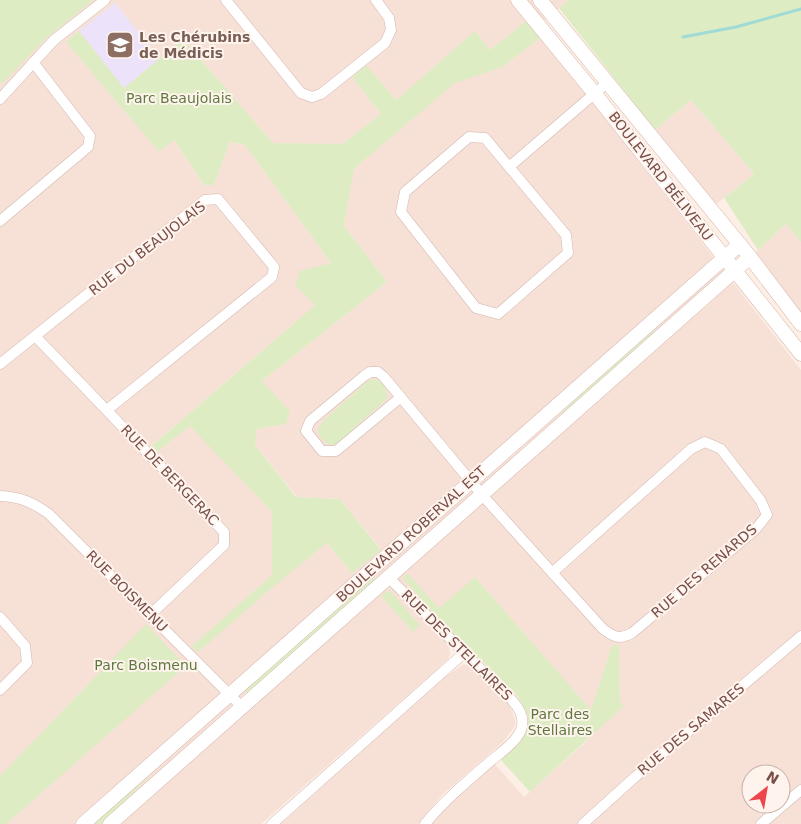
<svg xmlns="http://www.w3.org/2000/svg" width="801" height="824" font-family="'DejaVu Sans',sans-serif">
	<rect width="100%" height="100%" fill="#fdefe6"/>
	<path fill="#f7e1d7" fill-rule="evenodd" d="M0 0H569L535 28 801 370V824H431L447 806 494 763 524 797 589 739 620 702 619 645H612L591 711 475 577 424 622 449 645 450 654 448 659 434 672 261 824H0ZM526 21 540 38 503 67 455 82 354 169 344 226 387 282 262 381 286 424 257 429 255 445 297 497 340 499 381 549 352 573 327 543 272 575V512L203 439 190 425 153 455 148 449 315 305 331 263 245 145 230 142 214 185H204L174 140 159 152 66 41 124 88 183 39 273 143 342 144 381 114 352 77 366 66 396 100 475 32 490 50ZM751 774H781V804H751Z
		M691 100 754 174 715 205 655 130Z
		M786 224 801 242V318L750 257Z
		M464 664 473 667 510 706 515 720V726L504 741 443 794 418 824H281L446 676Z"/>
	<path fill="#ece3fa" d="M115 3 160 59 124 88 79 31Z"/>
	<path fill="#deecc3" d="M0 0H93L44 40 2 84 0 82Z
		M569 0H801V242L786 224 758 250 724 198 754 174 691 100 655 130 559 8Z
		M526 21 540 38 503 67 455 83 354 169 344 226 387 282 262 381 290 411 286 424 257 429 255 445 296 497 340 499 381 550 352 573 327 543 279 582 197 653 192 646 272 575V512L190 426 153 455 147 450 315 305 295 285 300 271 331 263 245 145 230 142 214 185H204L174 140 159 152 66 42 79 31 124 88 183 39 273 143 342 144 381 114 352 77 366 65 396 100 475 31 490 50Z
		M670 314 636 350 538 437 588 386Z
		M375 379C386 384 387 388 387 399L336 444 329 445C322 440 318 436 318 428L325 419 369 380Z
		M407 573 439 608 475 577 591 710 612 645H619L620 702 624 706 530 792 500 759C525 735 540 726 515 693L433 614 403 578Z
		M374 576 377 579 248 694 244 690Z
		M389 590 420 625 413 632 381 596Z
		M146 624 186 666 6 824H0V776Z
		M167 758 122 804 100 824H92Z"/>
	<g fill="none" stroke-linecap="round" stroke-linejoin="round">
		<path stroke="#9fdbd5" stroke-width="3" d="M683 37 736 27 801 9"/>
		<g stroke="#d2b5ae" stroke-width="11">
			<path id="street" d="M226 0 301 93 312 97 321 94 385 43 391 30 389 18 376 0
				M0 99 54 40 105 0
				M469 137 485 138 566 235 568 253 498 314 476 308 401 212 405 192Z
				M509 167 608 82
				M0 221 88 147 90 136 33 62
				M35 336 224 532V545L150 615
				M0 364 205 200 218 199 274 267 272 277 107 410
				M401 397 336 451H322L306 431 310 421 364 376 370 372H378L384 377 483 496 603 629C614 637 619 640 632 633L755 530 767 515 761 501 721 449 705 442 691 449 552 573
				M0 496C21 497 32 502 49 514L242 707
				M389 578 508 696C517 705 526 716 521 730 515 744 497 755 486 765 464 784 443 802 425 824
				M0 617 25 646 27 663 0 690
				M272 824 464 653
				M583 824 635 777 801 636
				M761 824 801 790"/>
		</g>
		<g stroke="#d8b6ad" stroke-width="15">
			<path id="secondary" d="M518 0 595 94 801 354
				M540 0 750 257 801 324
				M83 824 740 244
				M110 824 750 257"/>
		</g>
		<use href="#street" stroke="#fff" stroke-width="10"/>
		<use href="#secondary" stroke="#fff" stroke-width="14"/>
	</g>
	<defs>
		<g id="school-square" transform="scale(1.4375)"><rect x="-9" y="-9" width="18" height="18" rx="4" fill="#8d6e63" stroke="#fff4ed"/><path d="M0-5L7-2L0 1L-7-2ZM-4 1L0 2.5L4 1V4Q0 6-4 4Z" fill="#fff"/></g>
	</defs>
	<g fill-rule="evenodd">
		<use href="#school-square" x="120" y="45"/>
	</g>
	<g text-anchor="middle" stroke-width="4" stroke-linejoin="round" paint-order="stroke">
		<g font-size="14" font-weight="bold" fill="#785e54" stroke="#fff4ed" text-anchor="start">
			<text x="139" y="42">Les Chérubins<tspan x="139" dy="16">de Médicis</tspan></text>
		</g>
		<g font-size="14" fill="#5e793e" stroke="#fff4ed">
			<text x="179" y="103">Parc Beaujolais</text>
			<text x="146" y="670">Parc Boismenu</text>
			<text x="560" y="719">Parc des<tspan x="560" dy="16">Stellaires</tspan></text>
		</g>
		<g font-size="14" fill="#784e49" stroke="#fff4ed">
			<text transform="translate(661 176) rotate(52)" y="5">BOULEVARD BÉLIVEAU</text>
			<text transform="translate(147 248) rotate(-38)" y="5">RUE DU BEAUJOLAIS</text>
			<text transform="translate(170 475) rotate(46)" y="5">RUE DE BERGERAC</text>
			<text transform="translate(411 534) rotate(-42)" y="5">BOULEVARD ROBERVAL EST</text>
			<text transform="translate(704 571) rotate(-41)" y="5">RUE DES RENARDS</text>
			<text transform="translate(127 591) rotate(45)" y="5">RUE BOISMENU</text>
			<text transform="translate(457 645) rotate(45)" y="5">RUE DES STELLAIRES</text>
			<text transform="translate(691 729) rotate(-40)" y="5">RUE DES SAMARES</text>
		</g>
	</g>
	<g transform="translate(766 789) rotate(31)"><circle r="24" fill="#fff4ed" stroke="#c9b2ab"/>
	<path d="M0-4L9 19L0 12L-9 19Z" fill="#ec464a"/>
	<text y="-8" font-size="14" font-weight="bold" text-anchor="middle" fill="#784e49">N</text>
	</g>
</svg>
